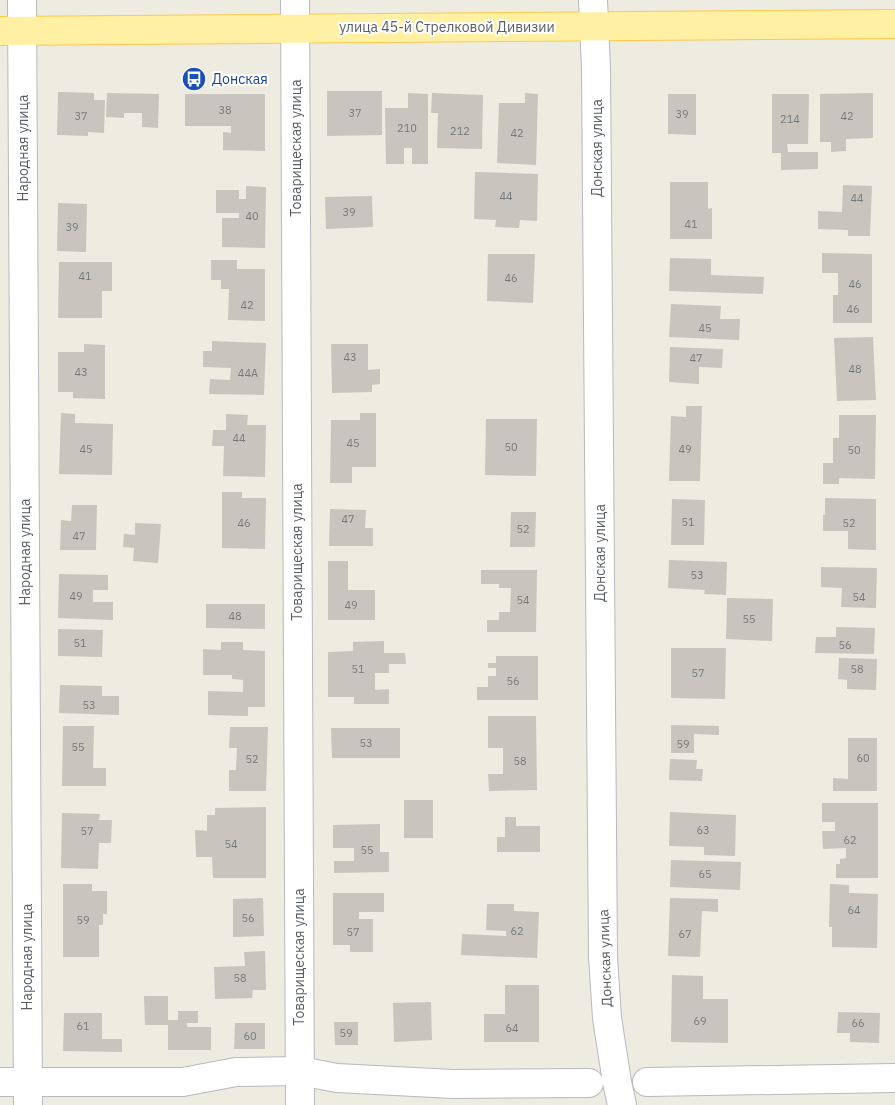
<svg xmlns="http://www.w3.org/2000/svg" width="895" height="1105" font-family="'IBM Plex Sans',sans-serif">
	<rect width="100%" height="100%" fill="#eeebe0"/>
	<path fill="#c9c5be" d="M327 91H382V135L327 136Z
		M58 92 94 93V100H105L104 133 88 132V136L57 135Z
		M107 93 159 94 158 128 142 127V113H124V118L106 117Z
		M408 93 428 94V164H412V148H404V164H386L385 108H408Z
		M432 93 483 95 482 149 437 148 438 113H431Z
		M525 93 538 94 536 165 497 163 499 103H525Z
		M873 93V138L846 139V151L831 152V142H820V94Z
		M185 94H265V151L223 150V132L231 133V126H185Z
		M668 94H696V135L668 134Z
		M772 94H809L808 144H787L788 152H818V169L781 170V153H772Z
		M475 172 538 174 537 221 520 220 519 228 495 227 496 220 474 219Z
		M670 182H708V209L712 208V239H670Z
		M843 185 872 186 870 236H848V230L818 229V211L842 212Z
		M246 186 266 187 265 248 222 247V218H239V213H216V190H239V199H246Z
		M372 196 373 227 326 229 325 197Z
		M58 203 87 204 86 252 57 251Z
		M822 253 872 254V323H833V295H838V273H822Z
		M488 254H535L533 303 487 301Z
		M670 258 711 259V275L764 277 763 294 669 291Z
		M211 260H237V269H265V321L228 320 229 289H221V280H211Z
		M59 262H112V291H102V318H58Z
		M671 304 721 306 720 319H740L739 340 669 337Z
		M873 337 876 400 837 401 834 338Z
		M212 341 266 343 264 395 209 394 210 379 230 380 231 368 203 367V351H212Z
		M84 344 105 345V399L73 398V392H58V352H84Z
		M331 344H368V370L380 369V384L372 385V392L332 393Z
		M670 347 723 349 722 368 699 367V384L669 382Z
		M686 406H702L700 481H669L671 416 686 417Z
		M61 413 75 414V423L113 424 112 475 59 474Z
		M360 413H376V467H352V483H330L331 420H360Z
		M226 414 248 415 247 425H266L265 477 223 476 224 446H212L213 430H226Z
		M839 415H876L875 479 839 478V484H823V463H833V438H839Z
		M486 419H537L536 476 485 475Z
		M222 492H242V498H266L265 549 222 548Z
		M825 498 876 499V550L848 549V531H823V515H825Z
		M672 499 705 500 704 545H671Z
		M72 505H97L96 550H60L61 520 71 521Z
		M330 509 366 510 365 528H373V546H329Z
		M511 512H536L535 547H510Z
		M135 523 161 524 158 563 133 561 134 548 123 547 124 534 135 535Z
		M669 560 727 562 726 595 704 594 705 590 668 588Z
		M328 561H348V590H375V620H328Z
		M821 567 877 568 876 608 841 607 842 588 821 587Z
		M481 570H537L536 632H487V620H499V612H510L511 588H499V584H481Z
		M59 574 108 575V590H93V602H113V620L58 618Z
		M727 598 773 599 772 641 726 639Z
		M206 604H265V629L206 628Z
		M836 627 875 628 874 654 815 653 816 637H836Z
		M58 629 103 630 102 657 58 656Z
		M384 641V653H405L406 664H389V673H375V690L389 689V704H354V697H328V652L353 651V642Z
		M221 642H243V650L265 651V707H248V716L208 715V691L243 692V680L232 679V675H203V649L221 650Z
		M671 648H726L725 699 671 698Z
		M496 656H538V700H477V687H488V676H496V668H488V663H496Z
		M839 658 877 659 876 690 847 689V680L838 679Z
		M60 685 102 686V696H119V715L59 713Z
		M488 716H536L537 790 489 791 488 774H503V748H488Z
		M671 725 719 726V735L694 734V753H671Z
		M63 726H94L93 768H106V786H62Z
		M230 727H268L266 791H229V770H236L237 748H229Z
		M331 728H400V758H332Z
		M848 738H877V791H833V778L848 779Z
		M670 759 697 760 696 769H703L702 781 669 780Z
		M404 800H433V838H404Z
		M822 803H878V878H836V864H840V859L846 858V848L823 849 822 831H835V822H822Z
		M266 807V878H213L212 857H196L195 830 207 831V815H215V808Z
		M670 812 736 815 735 856 704 855V847L669 846Z
		M62 813 100 814 99 820H112L111 843H99L98 869 61 868Z
		M505 817H516V826H540V852H497V837H505Z
		M380 824V852H389V872L334 873V861H354V848H333V825Z
		M671 860 741 862 740 890 670 887Z
		M63 884H92V891H107V914H103V925H99V957H63Z
		M830 884 849 885V893L878 894 877 948 832 947V927H829Z
		M333 893H384V912H359V919H373V952H350V945H333Z
		M263 898 264 936 233 937V899Z
		M670 898 718 899V912L702 911 700 957 668 956Z
		M487 904H514V911L539 912 537 958 461 955 462 934 506 936V931L486 930Z
		M265 951 266 990H253L252 998 215 999 214 967 245 966 244 952Z
		M672 975 703 976V999H728V1043L671 1042Z
		M505 985H539V1042H484V1014H505Z
		M144 996H168V1020H178V1011H198V1023H187V1027H211V1050H168V1025H145Z
		M431 1002 432 1040 394 1042 393 1003Z
		M838 1012 880 1013 879 1043 850 1042V1033H837Z
		M64 1013H102V1039H122V1052L63 1051Z
		M334 1022H358V1045H335Z
		M235 1023H265V1049H234Z"/>
	<g fill="none" stroke-linecap="round" stroke-linejoin="round">
		<g stroke="#b6b9bf" stroke-width="30">
			<path id="minor" d="M22 0 28 1105
				M295 0 300 1105
				M593 0 596 68 603 957 607 1018 617 1082 622 1105
				M0 1082H183L236 1072 300 1071 337 1078 453 1084 589 1083
				M647 1082 895 1078"/>
		</g>
		<g stroke="#fdc94a" stroke-width="30">
			<path id="major" d="M0 31 895 24"/>
		</g>
		<use href="#minor" stroke="#fff" stroke-width="28"/>
		<use href="#major" stroke="#fff0a4" stroke-width="28"/>
	</g>
	<defs>
		<g id="bus-disc" transform="scale(1.25)"><circle r="9.5" fill="#1a4fb4" stroke="#fff"/><path d="M-5-6H5V4H4V6H2V4H-2V6H-4V4H-5ZM-3.5-4V0h7V-4ZM-3.5 1.2v1.5H-2V1.2ZM2 1.2v1.5H3.5V1.2Z" fill="#fff"/></g>
	</defs>
	<g fill-rule="evenodd">
		<use href="#bus-disc" x="194" y="79"/>
	</g>
	<g text-anchor="middle" stroke-width="4" stroke-linejoin="round" paint-order="stroke">
		<g font-size="11" fill="#75787a">
			<text x="225" y="114">38</text>
			<text x="355" y="117">37</text>
			<text x="682" y="118">39</text>
			<text x="81" y="120">37</text>
			<text x="847" y="120">42</text>
			<text x="790" y="123">214</text>
			<text x="407" y="132">210</text>
			<text x="460" y="135">212</text>
			<text x="517" y="137">42</text>
			<text x="506" y="200">44</text>
			<text x="857" y="202">44</text>
			<text x="349" y="216">39</text>
			<text x="252" y="220">40</text>
			<text x="691" y="228">41</text>
			<text x="72" y="231">39</text>
			<text x="85" y="280">41</text>
			<text x="511" y="282">46</text>
			<text x="855" y="288">46</text>
			<text x="247" y="309">42</text>
			<text x="853" y="313">46</text>
			<text x="705" y="332">45</text>
			<text x="350" y="361">43</text>
			<text x="696" y="362">47</text>
			<text x="855" y="373">48</text>
			<text x="81" y="376">43</text>
			<text x="248" y="377">44А</text>
			<text x="239" y="442">44</text>
			<text x="353" y="447">45</text>
			<text x="511" y="451">50</text>
			<text x="86" y="453">45</text>
			<text x="685" y="453">49</text>
			<text x="854" y="454">50</text>
			<text x="348" y="523">47</text>
			<text x="688" y="526">51</text>
			<text x="244" y="527">46</text>
			<text x="849" y="527">52</text>
			<text x="523" y="533">52</text>
			<text x="79" y="540">47</text>
			<text x="697" y="579">53</text>
			<text x="76" y="600">49</text>
			<text x="859" y="601">54</text>
			<text x="523" y="604">54</text>
			<text x="351" y="609">49</text>
			<text x="235" y="620">48</text>
			<text x="749" y="623">55</text>
			<text x="80" y="647">51</text>
			<text x="845" y="649">56</text>
			<text x="358" y="673">51</text>
			<text x="857" y="673">58</text>
			<text x="698" y="677">57</text>
			<text x="513" y="685">56</text>
			<text x="89" y="709">53</text>
			<text x="366" y="747">53</text>
			<text x="683" y="748">59</text>
			<text x="78" y="751">55</text>
			<text x="863" y="762">60</text>
			<text x="252" y="763">52</text>
			<text x="520" y="765">58</text>
			<text x="703" y="834">63</text>
			<text x="87" y="835">57</text>
			<text x="850" y="844">62</text>
			<text x="231" y="848">54</text>
			<text x="367" y="854">55</text>
			<text x="705" y="878">65</text>
			<text x="854" y="914">64</text>
			<text x="248" y="922">56</text>
			<text x="83" y="924">59</text>
			<text x="517" y="935">62</text>
			<text x="353" y="936">57</text>
			<text x="685" y="938">67</text>
			<text x="240" y="982">58</text>
			<text x="700" y="1025">69</text>
			<text x="858" y="1027">66</text>
			<text x="83" y="1030">61</text>
			<text x="512" y="1032">64</text>
			<text x="346" y="1037">59</text>
			<text x="250" y="1040">60</text>
		</g>
		<g font-size="14" fill="#595e63" stroke="#fff">
			<text x="447" y="32">улица 45-й Стрелковой Дивизии</text>
			<text transform="translate(23 148) rotate(-90)" y="5">Народная улица</text>
			<text transform="translate(296 148) rotate(-90)" y="5">Товарищеская улица</text>
			<text transform="translate(597 148) rotate(-90)" y="5">Донская улица</text>
			<text transform="translate(25 552) rotate(-90)" y="5">Народная улица</text>
			<text transform="translate(297 552) rotate(-90)" y="5">Товарищеская улица</text>
			<text transform="translate(600 553) rotate(-90)" y="5">Донская улица</text>
			<text transform="translate(27 957) rotate(-90)" y="5">Народная улица</text>
			<text transform="translate(299 957) rotate(-90)" y="5">Товарищеская улица</text>
			<text transform="translate(605 958) rotate(-92)" y="5">Донская улица</text>
		</g>
		<g font-size="14" fill="#164399" stroke="#fff" text-anchor="start">
			<text x="212" y="84">Донская</text>
		</g>
	</g>
</svg>
